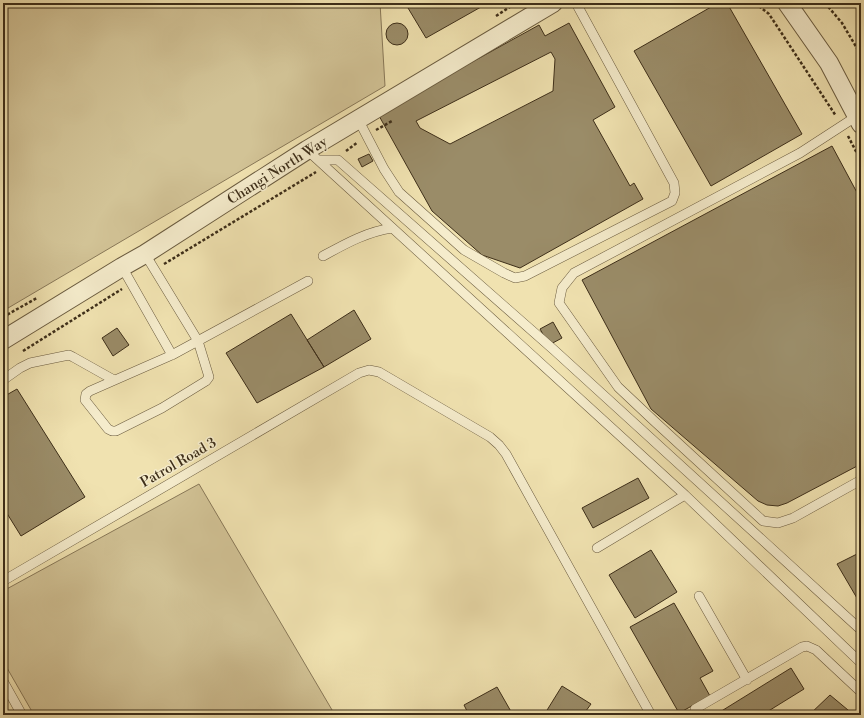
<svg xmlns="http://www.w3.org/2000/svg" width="864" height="718" font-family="'Libre Bodoni',serif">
	<rect width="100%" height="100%" fill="#f0e2b0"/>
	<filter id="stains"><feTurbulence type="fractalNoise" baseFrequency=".005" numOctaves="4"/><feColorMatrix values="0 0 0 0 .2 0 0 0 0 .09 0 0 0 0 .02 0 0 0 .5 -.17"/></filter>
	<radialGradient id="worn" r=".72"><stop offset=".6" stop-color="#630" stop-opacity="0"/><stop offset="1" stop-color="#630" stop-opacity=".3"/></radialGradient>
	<path fill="#d2c396" stroke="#887858" d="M3 3H380L385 86 3 311Z
		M199 484 335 715H34L3 661V591Z"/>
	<path fill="#9a8c68" stroke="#3d2e19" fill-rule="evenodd" d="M405 3H488L426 38Z
		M718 3H727L802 134 711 186 634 51Z
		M386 34a11 11 0 1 1 22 0a11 11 0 1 1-22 0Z
		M569 23 615 107 593 120 630 186 634 183 643 199 520 268 482 255 432 211 378 114 539 25 545 36ZM551 52 555 59 553 91 450 144 420 128 416 121Z
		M832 146 861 200V464L787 503 778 506 767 505 758 501 651 409 582 280Z
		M369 154 373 161 362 167 358 159Z
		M354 310 371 339 324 367 307 340Z
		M291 314 324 367 257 403 226 353Z
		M553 322 562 338 549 345 540 329Z
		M117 328 129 345 113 356 102 338Z
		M17 389 85 497 21 536 3 507V397Z
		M638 478 649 498 593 528 582 508Z
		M651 550 677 592 635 618 609 575Z
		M861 552V605L837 564Z
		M674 603 713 671 700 678 710 696 679 713 630 627Z
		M791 668 804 689 762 715H715Z
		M562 686 591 704 583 715H544Z
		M497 687 513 715H469L464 705Z
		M830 695 854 715H809Z"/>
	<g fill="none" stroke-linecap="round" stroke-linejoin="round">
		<g stroke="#6a5b3f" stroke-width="10">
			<path id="service" d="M857 116 800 153 574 273 562 288 559 303 618 387 653 420 763 521 778 523 793 518 861 480
				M358 119 384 169 399 192 464 250 504 273 515 278 525 276 672 201 675 193 674 183 576 3
				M307 150 685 495 861 663
				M318 160H338L554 350 861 630
				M145 254 198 341 209 377 206 381 162 408 116 431H112L108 429 85 400 86 394 90 391 172 355 308 281
				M323 256C345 244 366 232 392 228
				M122 267 172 355
				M3 380 20 368 30 363 69 355 73 357 114 380
				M597 548 685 495
				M3 581 359 373 369 370 379 372 490 437 499 445 506 454 651 715
				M699 596 747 680
				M3 681 22 715
				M695 709 802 647 807 646 816 650 861 692"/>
		</g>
		<g stroke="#6a5b3f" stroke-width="20">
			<path id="minor" d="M787 3 829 63 861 124
				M3 340 122 267 145 254 307 150 553 3"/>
		</g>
		<path stroke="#3d2e19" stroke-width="2.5" stroke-dasharray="3 2" stroke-linecap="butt" d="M755 3 769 14 836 116
			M825 3 842 23 861 55
			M496 16 516 3
			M376 130 392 121
			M848 136 861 161
			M346 151 358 142
			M164 264 316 172
			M3 317 37 298
			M23 351 122 289"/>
		<use href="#service" stroke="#f5eccc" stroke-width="9"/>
		<use href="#minor" stroke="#f5eccc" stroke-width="18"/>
	</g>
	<g text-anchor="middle" stroke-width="3" stroke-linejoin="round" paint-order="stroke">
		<g font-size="14" fill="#3d2e19" stroke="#f5eccc">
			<text transform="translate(277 170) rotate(-32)" y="5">Changi North Way</text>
			<text transform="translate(178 462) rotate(-30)" y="5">Patrol Road 3</text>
		</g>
	</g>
	<rect width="864" height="718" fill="none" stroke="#f0e2b0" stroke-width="16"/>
	<rect x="4" y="4" width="856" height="710" fill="none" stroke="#3d2e19" stroke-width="2"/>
	<rect x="8" y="8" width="848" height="702" fill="none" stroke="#3d2e19"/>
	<rect width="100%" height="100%" filter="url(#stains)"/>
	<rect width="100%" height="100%" fill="url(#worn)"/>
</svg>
